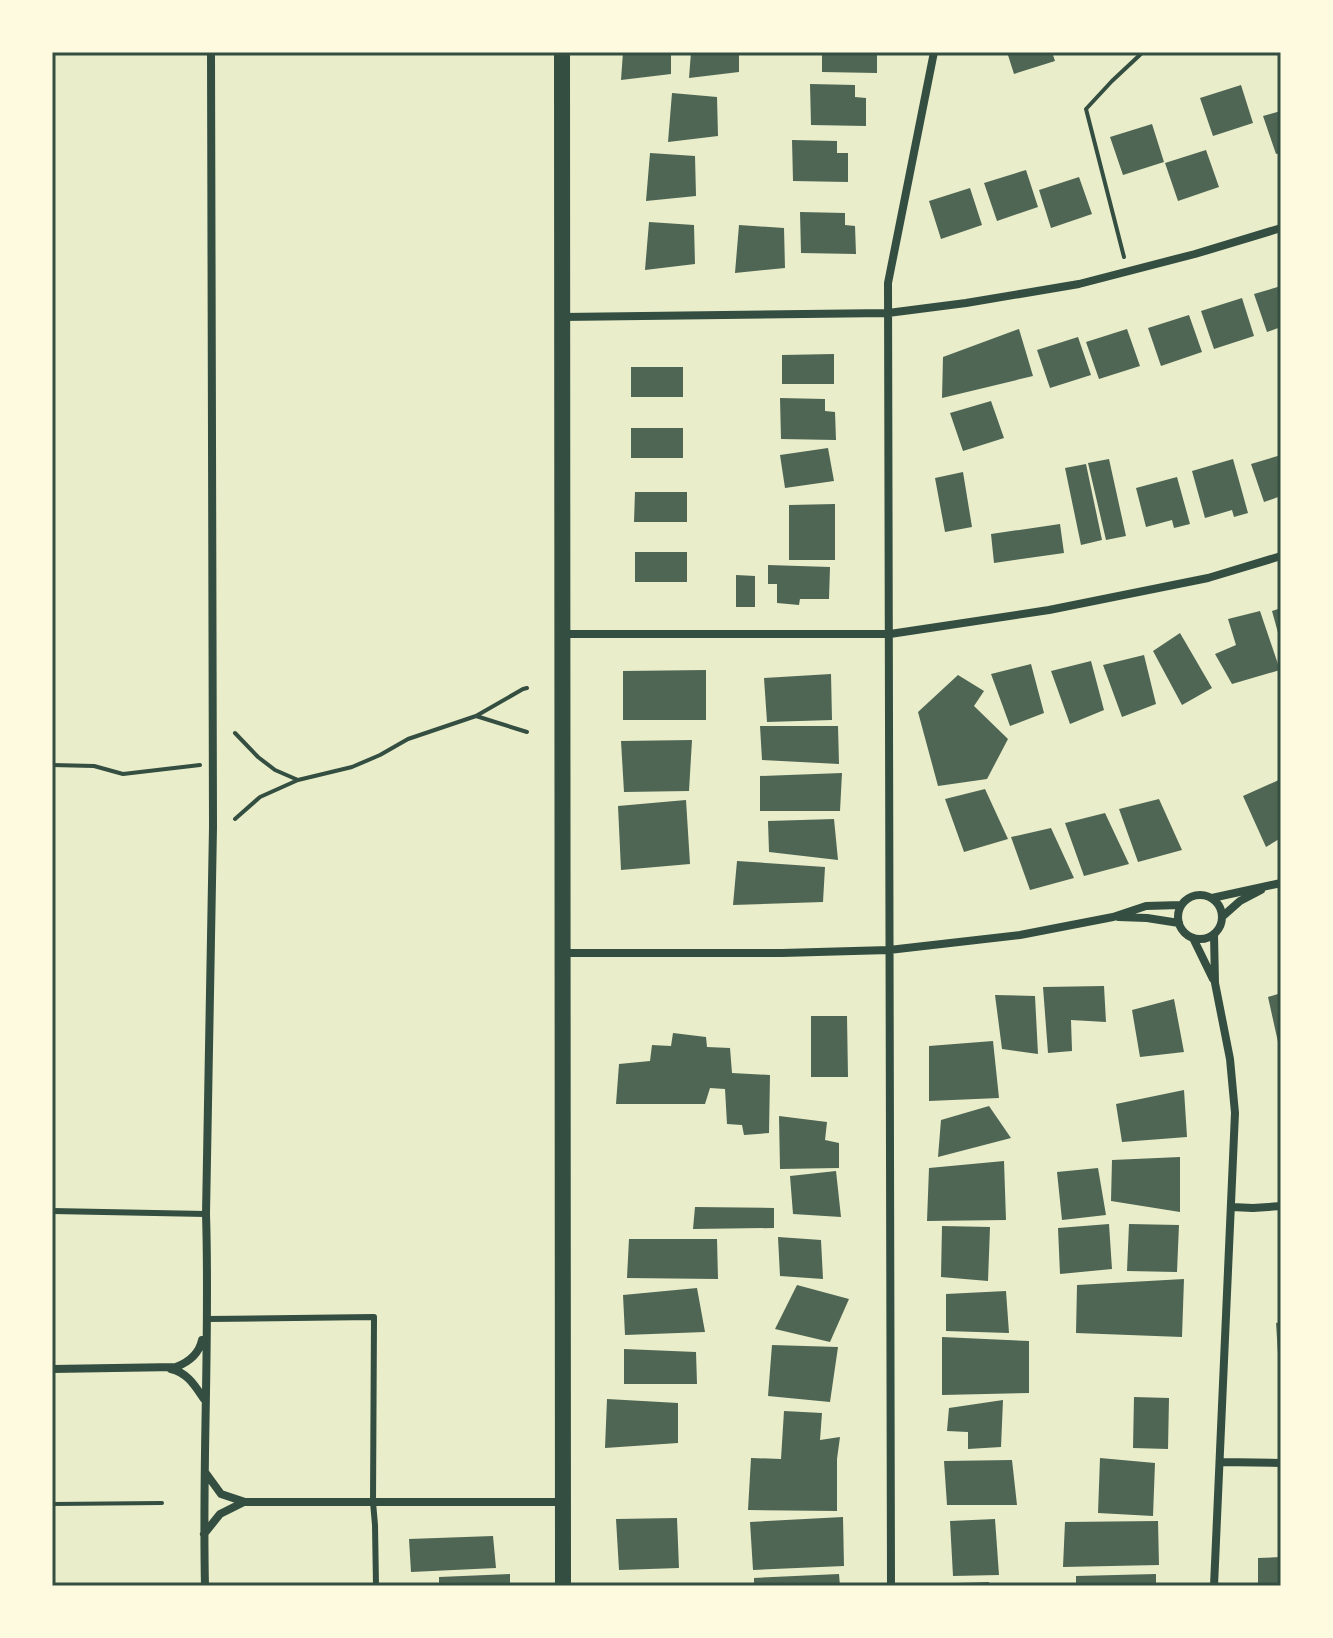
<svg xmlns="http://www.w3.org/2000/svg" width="1333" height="1638" font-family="'Sofia Sans Condensed',sans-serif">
	<rect width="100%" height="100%" fill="#e9edc9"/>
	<path fill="#4f6655" d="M623 52H671V74L621 80Z
		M691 52H739V72L689 78Z
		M822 52H877V73L822 72Z
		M1007 52H1052L1055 61 1014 74Z
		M810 84 855 85V97L866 98V126L811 125Z
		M1241 85 1253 123 1213 136 1200 98Z
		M672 93 717 97 718 136 668 142Z
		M1281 111V153L1276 154 1263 116Z
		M1152 124 1164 162 1123 175 1110 137Z
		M792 140 837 141V153H848V182L793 181Z
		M1206 150 1219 187 1178 201 1165 163Z
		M650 153 695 156 696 196 646 201Z
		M1026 170 1038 207 997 221 984 183Z
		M1079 177 1092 214 1051 228 1039 190Z
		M970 188 982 225 941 239 929 201Z
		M800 212 845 213V225L855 226 856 254 801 253Z
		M649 222 694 225 695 264 645 270Z
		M739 225 784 228 785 268 735 273Z
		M1281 286V327L1267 332 1254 294Z
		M1242 298 1254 336 1214 349 1201 311Z
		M1189 315 1202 352 1161 366 1148 328Z
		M1019 329 1033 376 942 398 943 357Z
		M1127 329 1140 366 1099 379 1086 342Z
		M1078 337 1091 375 1050 388 1037 350Z
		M834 354V384H782V355Z
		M631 367H683V397H631Z
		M780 398 825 399V411L835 412 836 440 781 439Z
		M991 401 1004 438 963 451 950 413Z
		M631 428H683V458H631Z
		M828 448 834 481 785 488 780 455Z
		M1281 455V496L1264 502 1251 464Z
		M1109 459 1126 536 1106 540 1088 463Z
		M1233 459 1248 513 1234 517 1232 510 1205 518 1192 471Z
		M1086 464 1102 540 1081 545 1065 468Z
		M963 472 972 527 945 532 935 478Z
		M1177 477 1190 524 1174 528 1172 520 1146 527 1136 488Z
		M635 492H687V522H634Z
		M835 504V560H789V505Z
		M1060 524 1064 553 994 563 991 534Z
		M635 552H687V582H635Z
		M768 565 830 567 829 599H800L799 605 777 603V584H768Z
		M736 575 755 576V607H736Z
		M1281 608V640H1280L1272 611Z
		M1260 611 1280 670 1232 684 1215 654 1236 645 1228 619Z
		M1180 633 1212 688 1182 705 1153 651Z
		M1144 655 1156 704 1122 717 1103 665Z
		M1091 661 1104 710 1070 724 1051 671Z
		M1031 664 1044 713 1010 726 991 674Z
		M706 670V720H623V671Z
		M831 674 832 720 767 722 764 678Z
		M958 675 984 691 974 706 1008 739 987 779 938 786 918 712Z
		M760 726H838L839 764 762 760Z
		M692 740 689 791 624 792 621 741Z
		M842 773 840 811H760V776Z
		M1281 779V838L1266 847 1243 796Z
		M985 789 1008 839 964 852 945 799Z
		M1159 799 1182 850 1138 862 1119 809Z
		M686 800 690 864 621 870 618 806Z
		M1105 813 1129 864 1084 876 1065 823Z
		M834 819 838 860 769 852 768 821Z
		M1051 828 1074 878 1030 890 1011 837Z
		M737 861 825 867 823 902 733 905Z
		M1104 986 1106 1022 1071 1020 1072 1051 1048 1053 1043 987Z
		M1281 993V1042H1278L1268 997Z
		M995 995 1035 996 1038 1054 1002 1049Z
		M1174 999 1184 1052 1140 1057 1132 1010Z
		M811 1016H847L848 1077H811Z
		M673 1033 706 1037 707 1047 730 1048 732 1073 770 1075 769 1133 744 1135 742 1125 727 1124 725 1089 710 1088 705 1104H616L619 1064 650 1061 652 1045 671 1046Z
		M993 1041 999 1098 929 1101V1046Z
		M1184 1090 1187 1137 1122 1142 1116 1104Z
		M989 1106 1011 1138 938 1157 941 1120Z
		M779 1116 827 1122 825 1140 839 1143V1168L780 1169Z
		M1180 1157V1212L1111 1201 1112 1160Z
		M1004 1161 1006 1220 927 1221 929 1168Z
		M1098 1168 1106 1215 1062 1220 1057 1172Z
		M836 1171 841 1217 793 1214 790 1176Z
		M695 1207 774 1208V1228L693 1229Z
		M1109 1224 1112 1269 1060 1274 1058 1228Z
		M1129 1224 1179 1225 1177 1272 1127 1271Z
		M942 1226 990 1227 988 1281 941 1277Z
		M778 1237 821 1240 823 1279 780 1276Z
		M629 1239H717L718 1279 627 1278Z
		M1184 1279 1182 1337 1076 1333 1077 1285Z
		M797 1285 849 1299 830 1342 775 1329Z
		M697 1288 705 1332 625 1335 623 1295Z
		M1006 1291 1009 1333 946 1331V1294Z
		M1281 1322V1369H1279L1276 1323Z
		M942 1337 1029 1341V1393L942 1395Z
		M772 1345 838 1347 830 1402 768 1396Z
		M624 1349 696 1352 697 1384H624Z
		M1134 1397 1169 1398 1168 1449 1133 1448Z
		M607 1399 678 1403V1443L605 1448Z
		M1003 1400 1001 1447 968 1449V1432L947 1431 949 1408Z
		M784 1411 822 1413 820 1440 840 1437 837 1459V1511L748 1510 751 1458 781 1459Z
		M1100 1458 1155 1463 1153 1516 1098 1513Z
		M1012 1460 1017 1505H947L944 1461Z
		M843 1517 844 1566 753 1570 750 1522Z
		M677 1518 679 1568 619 1570 616 1519Z
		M995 1519 999 1575 953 1576 950 1521Z
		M1158 1521 1159 1565 1063 1567 1065 1522Z
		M493 1536 496 1568 411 1572 409 1539Z
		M1281 1557V1586H1258V1558Z
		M510 1574V1586H439V1577Z
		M839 1574 840 1586H754V1578Z
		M1156 1574V1586H1076V1576Z
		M989 1582V1586H957V1583Z"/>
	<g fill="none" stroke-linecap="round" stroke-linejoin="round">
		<path stroke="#344e41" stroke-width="4" d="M1124 257 1086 109 1112 81 1143 52
			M476 716 527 732
			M235 733 258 757 275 770 298 780
			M52 765 94 766 123 774 200 765
			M235 819 260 797 298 780 352 767 380 755 408 739 476 716 523 689 527 688
			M52 1504 162 1503"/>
		<path stroke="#344e41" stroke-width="6" d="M52 1211 206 1214
			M207 1319 374 1317 373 1502 375 1525 376 1586"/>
		<path stroke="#344e41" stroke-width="8" d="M562 317 888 313 966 303 1079 284 1195 254 1281 228
			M562 634H890L1049 610 1208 578 1281 556
			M1178 917a22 22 0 1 1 44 0a22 22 0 1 1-44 0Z
			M1212 898 1281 883
			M1223 916 1240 901 1261 890
			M1118 917 1147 918 1179 923
			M1214 934 1215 983 1230 1059 1235 1113 1214 1586
			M1193 938 1213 979
			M563 953H782L889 950 1020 935 1113 917 1146 906 1181 905
			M1232 1207 1253 1208 1281 1206
			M52 1369 176 1367C189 1362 199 1354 202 1340
			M171 1369C188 1373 195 1386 204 1399
			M1220 1462 1281 1463
			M205 1472 221 1494 245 1502H562
			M204 1534 220 1514 244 1502
			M205 1586C202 1462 210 1338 206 1214L213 827 211 52
			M891 1586 888 283 934 52"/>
		<path stroke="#344e41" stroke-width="16" d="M562 52 563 1586"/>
	</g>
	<rect width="1333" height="1638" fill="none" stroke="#fefae0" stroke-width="108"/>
	<rect x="54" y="54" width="1225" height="1530" fill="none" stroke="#344e41" stroke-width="3"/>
</svg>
